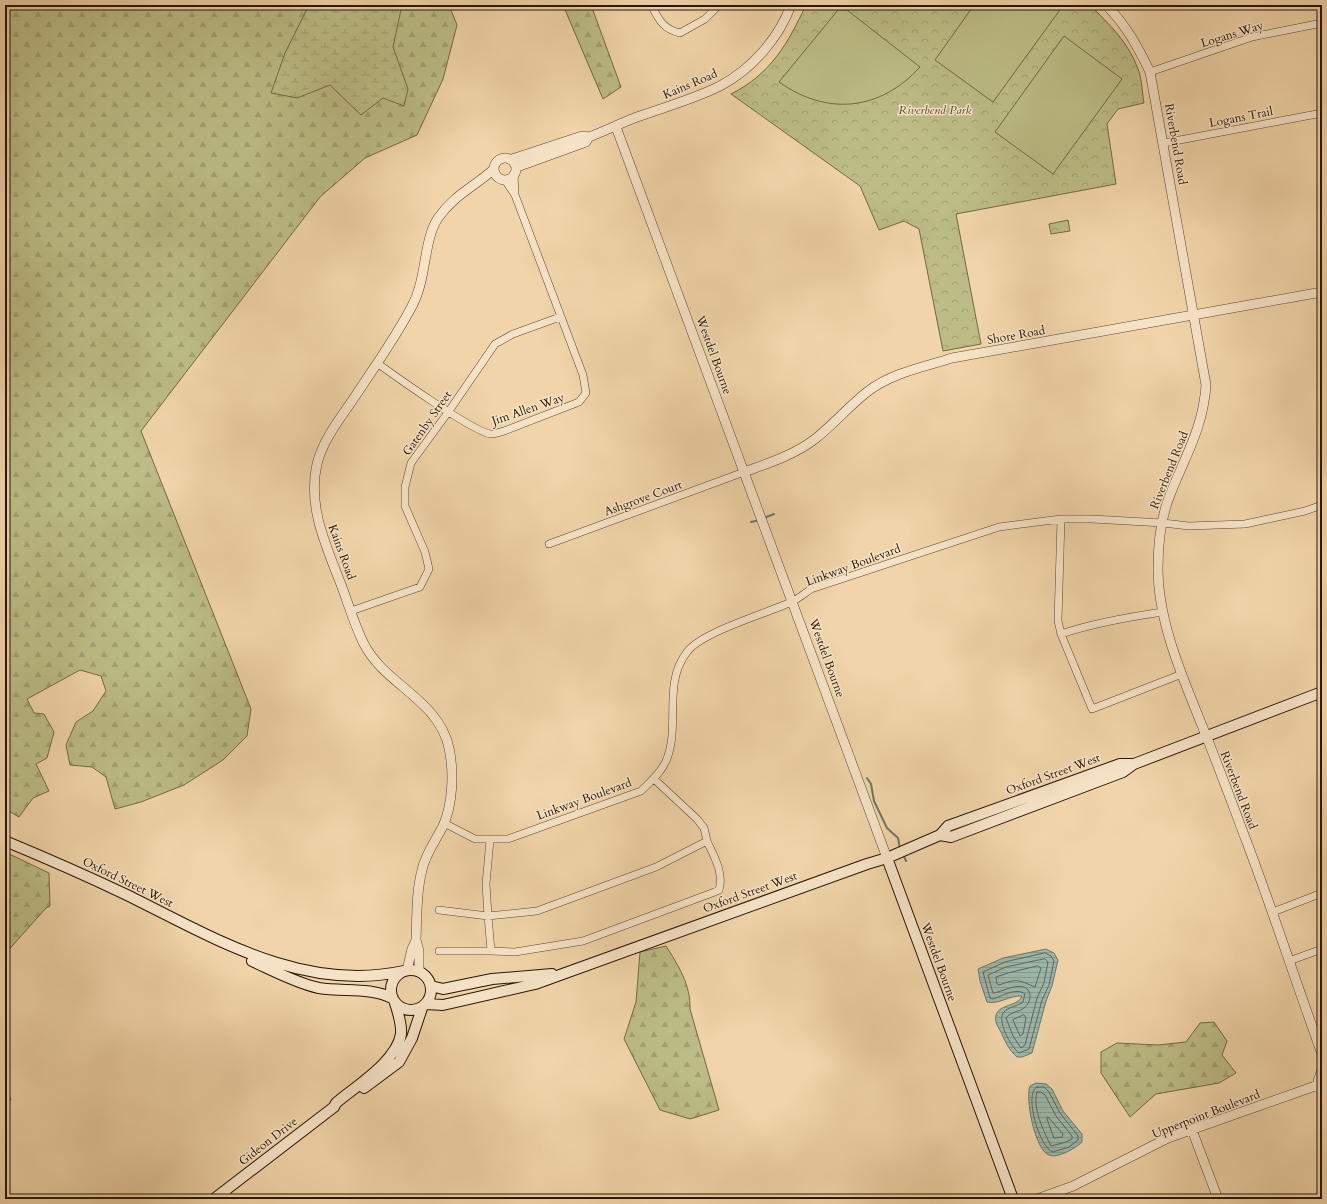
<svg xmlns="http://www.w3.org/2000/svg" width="1327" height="1204" font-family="Cardo,serif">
	<defs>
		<pattern id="forest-firs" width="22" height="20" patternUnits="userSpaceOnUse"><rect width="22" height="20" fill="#bcbc86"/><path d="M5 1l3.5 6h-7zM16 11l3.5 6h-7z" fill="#a2a172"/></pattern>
		<pattern id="wetland-marsh" width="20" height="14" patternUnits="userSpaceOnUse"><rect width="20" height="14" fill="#bcbc86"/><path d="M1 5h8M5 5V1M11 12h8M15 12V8" fill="none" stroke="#a2a172"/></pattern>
		<pattern id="park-crowns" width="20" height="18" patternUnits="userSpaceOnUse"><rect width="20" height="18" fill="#bcbc86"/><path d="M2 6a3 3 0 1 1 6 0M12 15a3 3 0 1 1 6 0" fill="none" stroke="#a2a172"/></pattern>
		<pattern id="water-rules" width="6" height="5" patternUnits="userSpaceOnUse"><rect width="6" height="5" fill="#9bb8ab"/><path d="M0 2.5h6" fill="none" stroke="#869d91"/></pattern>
	</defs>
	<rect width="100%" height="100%" fill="#f1d4a9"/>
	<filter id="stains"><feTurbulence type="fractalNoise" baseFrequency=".005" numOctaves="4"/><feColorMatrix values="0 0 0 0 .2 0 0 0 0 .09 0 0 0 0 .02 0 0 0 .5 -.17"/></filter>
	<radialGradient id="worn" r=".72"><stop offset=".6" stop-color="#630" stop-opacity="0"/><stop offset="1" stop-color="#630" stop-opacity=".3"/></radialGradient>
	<path fill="url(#forest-firs)" stroke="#726943" d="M5 5H449L457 25 443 79 417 135 365 158 320 197 141 431 251 709 247 736 223 760 184 785 141 802 115 809 106 777 92 767 70 765 66 745 76 722 93 711 106 691 101 676 80 670 27 699 34 713 44 714 54 732 47 758 36 764 49 791 33 798 19 817 5 809Z
		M563 5H591L621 87 603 99Z
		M5 852 49 873 50 906 46 908 5 954Z
		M666 946C678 965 691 985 690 1009L719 1110 690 1119 660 1110 624 1039 636 1002 640 952Z
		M1214 1022 1227 1041 1222 1055 1236 1073 1219 1083 1156 1094 1130 1117 1101 1073V1052L1117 1043 1158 1045 1186 1042 1200 1023Z
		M5 1084 11 1100 5 1103Z"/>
	<path fill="url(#wetland-marsh)" stroke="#726943" d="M309 5H402L393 47 408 89 404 106 383 98 361 115 330 85 297 98 271 93 285 53Z"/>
	<path fill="url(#park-crowns)" stroke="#726943" d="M806 5H1090C1109 24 1129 43 1138 69 1142 79 1142 92 1144 103L1118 109 1107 124 1116 184 956 214 981 344 943 351 919 229 904 221 879 230 860 186 731 94C771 74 788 43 806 5Z
		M1068 220 1070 231 1051 234 1049 224Z"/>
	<path fill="#bcbc86" stroke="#726943" d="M974 5H1060L1062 7 993 102 935 60Z
		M838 10H847L920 67C880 111 827 116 779 82Z
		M1064 36 1122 79 1053 174 995 132Z"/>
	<path fill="url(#water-rules)" stroke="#6d7767" d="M1046 949 1054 953 1058 960 1052 986 1046 1001 1032 1053 1022 1057H1017C1010 1051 1005 1042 1002 1034 1000 1030 997 1026 996 1022 992 1003 1018 1008 1022 996 1010 995 998 1005 987 1002L980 981 978 969 1003 958Z
		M1036 1083 1046 1084 1052 1089 1063 1111 1082 1134V1142C1076 1148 1057 1159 1049 1155 1035 1150 1025 1099 1030 1086Z"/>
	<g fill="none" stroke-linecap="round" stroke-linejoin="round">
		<path stroke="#616756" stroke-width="1" d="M1045 953 1051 956 1054 961 1049 985 1042 1000 1029 1049 1019 1053C1011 1047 996 1020 1004 1012 1008 1007 1018 1006 1023 1002L1025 994C1017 987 1002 996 993 999L990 998 983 972 1005 962Z
			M1045 959 1048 962 1044 983 1037 998 1025 1045 1021 1048 1013 1036 1006 1018C1010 1012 1019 1012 1024 1008 1031 1003 1033 991 1024 987 1013 984 1003 992 993 993L988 975 1006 967Z
			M1038 966 1041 968 1035 987C1018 980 1018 978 999 985L997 984 996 977 1008 973Z
			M1024 1015 1026 1018 1023 1034 1020 1036 1013 1020Z
			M1037 1087H1044L1049 1092 1060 1113 1078 1136V1140L1069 1147 1053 1152C1040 1149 1023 1093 1037 1087Z
			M1037 1092H1041L1045 1095 1056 1116 1072 1136V1139L1066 1142 1051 1146C1044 1132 1032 1108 1037 1092Z
			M1048 1117 1063 1134 1062 1137 1054 1138 1047 1119Z"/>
		<path stroke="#6d7767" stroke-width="2" d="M764 518 774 514
			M751 522 760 520
			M867 778 871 784 874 801 887 828 898 838 900 849
			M903 854 906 861"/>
		<g stroke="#5a462a" stroke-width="8">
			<path id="minor" d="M651 5C659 20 663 29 680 33L705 19 719 5
				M1150 72 1252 37 1322 23
				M1164 143 1322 113
				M514 176 515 193
				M377 363C395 376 475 433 491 434 495 434 500 432 504 431L579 402 586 393 583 375 515 195 505 180
				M549 544 744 472
				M351 611 420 587 429 569 425 552 405 506V487L411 463 449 411 495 344 513 334 560 317
				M1163 612C1128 617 1094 623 1061 634L1092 709 1182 674
				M1061 634 1058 621 1061 519
				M654 779 697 819 704 828 707 841
				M444 823 475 839H508L641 791C650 782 661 773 666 761 681 726 662 684 687 652 702 632 765 614 791 602 798 599 805 593 811 589L999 527 1061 519H1092L1163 523 1189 526 1245 524 1305 511 1322 505
				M439 910 488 916 486 884 490 840
				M1273 912 1322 893
				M439 951H491L488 916 537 911 656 867 707 841C714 857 724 872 719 890L712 893 583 941 515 952 491 951
				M1289 961 1322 949
				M225 1191 230 1199"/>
		</g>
		<g stroke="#5a462a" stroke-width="10">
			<path id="tertiary" d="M1106 5C1126 25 1138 47 1150 72L1206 385C1203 429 1185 456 1170 495 1161 517 1158 544 1158 568 1158 623 1183 678 1203 728 1218 765 1232 803 1246 840 1273 911 1296 983 1322 1054
				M616 127 887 858
				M494 169a11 11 0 1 1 22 0a11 11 0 1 1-22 0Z
				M512 159 582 136 589 137
				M517 167 586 142 589 137C605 131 621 123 637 117 665 107 694 99 720 86 752 69 779 38 791 5
				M744 472C769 463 794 455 815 439 834 424 849 406 867 392 891 373 924 367 952 358L1322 292
				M407 970 412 949 416 940
				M419 972V951L416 940C417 917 416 892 422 870 425 855 436 840 443 826 453 804 454 772 449 748 439 700 385 685 364 644 355 626 349 606 342 587 327 548 307 507 317 464 323 439 342 416 356 395 375 366 396 337 412 306 427 279 423 241 438 218 454 195 474 187 494 169
				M1322 1070 1318 1081 1322 1091
				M1192 1130 1218 1199
				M1037 1199 1073 1186 1168 1138 1318 1085"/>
		</g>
		<g stroke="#271600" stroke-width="12">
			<path id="secondary" d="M940 835 951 837 1123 772 1134 764 1322 692
				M5 841C46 858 87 876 127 895 214 938 303 993 404 971
				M887 858 1013 1199
				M252 961C272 970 298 984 319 988 343 992 370 987 392 998
				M391 990a20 20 0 1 1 40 0a20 20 0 1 1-40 0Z
				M431 986 443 989 492 979 552 974
				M426 1004 443 1005 535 984 867 864 887 858 940 835 948 826 1120 764H1134
				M364 1088 399 1062 412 1038 422 1008
				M214 1199 334 1107 336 1103C356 1086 397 1061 401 1034 402 1024 398 1013 395 1003"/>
		</g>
		<use href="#minor" stroke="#f6e3c7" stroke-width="7"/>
		<use href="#tertiary" stroke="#f6e3c7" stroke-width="9"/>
		<use href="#secondary" stroke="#f6e3c7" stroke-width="10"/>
	</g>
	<g text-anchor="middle" stroke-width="3" stroke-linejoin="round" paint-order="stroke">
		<g font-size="12" fill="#271600" stroke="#f6e3c7">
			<text transform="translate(1232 34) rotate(-17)" y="4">Logans Way</text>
			<text transform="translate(690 84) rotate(-23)" y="4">Kains Road</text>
			<text transform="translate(1241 117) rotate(-11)" y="4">Logans Trail</text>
			<text transform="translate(1176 144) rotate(80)" y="4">Riverbend Road</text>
			<text transform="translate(1016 335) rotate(-10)" y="4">Shore Road</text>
			<text transform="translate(714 355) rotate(70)" y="4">Westdel Bourne</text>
			<text transform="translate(528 409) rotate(-19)" y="4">Jim Allen Way</text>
			<text transform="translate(427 423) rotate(-55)" y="4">Gatenby Street</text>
			<text transform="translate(1169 470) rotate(-68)" y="4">Riverbend Road</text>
			<text transform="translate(643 498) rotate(-20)" y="4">Ashgrove Court</text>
			<text transform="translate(342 552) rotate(70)" y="4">Kains Road</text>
			<text transform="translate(853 565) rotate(-20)" y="4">Linkway Boulevard</text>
			<text transform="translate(827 658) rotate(70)" y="4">Westdel Bourne</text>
			<text transform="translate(1053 774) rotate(-20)" y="4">Oxford Street West</text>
			<text transform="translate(1239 790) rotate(69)" y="4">Riverbend Road</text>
			<text transform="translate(584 799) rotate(-20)" y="4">Linkway Boulevard</text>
			<text transform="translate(128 882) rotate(26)" y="4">Oxford Street West</text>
			<text transform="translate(750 892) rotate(-20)" y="4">Oxford Street West</text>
			<text transform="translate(939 962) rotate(70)" y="4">Westdel Bourne</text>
			<text transform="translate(1206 1114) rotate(-21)" y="4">Upperpoint Boulevard</text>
			<text transform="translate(268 1141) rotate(-38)" y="4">Gideon Drive</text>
		</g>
		<g font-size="12" font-style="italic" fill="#544828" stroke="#f6e3c7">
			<text x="935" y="114">Riverbend Park</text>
		</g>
	</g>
	<rect width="1327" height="1204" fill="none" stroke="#f1d4a9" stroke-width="20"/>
	<rect x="6" y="6" width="1315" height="1192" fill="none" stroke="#271600" stroke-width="2"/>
	<rect x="10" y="10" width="1307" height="1184" fill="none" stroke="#271600"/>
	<rect width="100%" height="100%" filter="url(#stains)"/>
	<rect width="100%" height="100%" fill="url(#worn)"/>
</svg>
